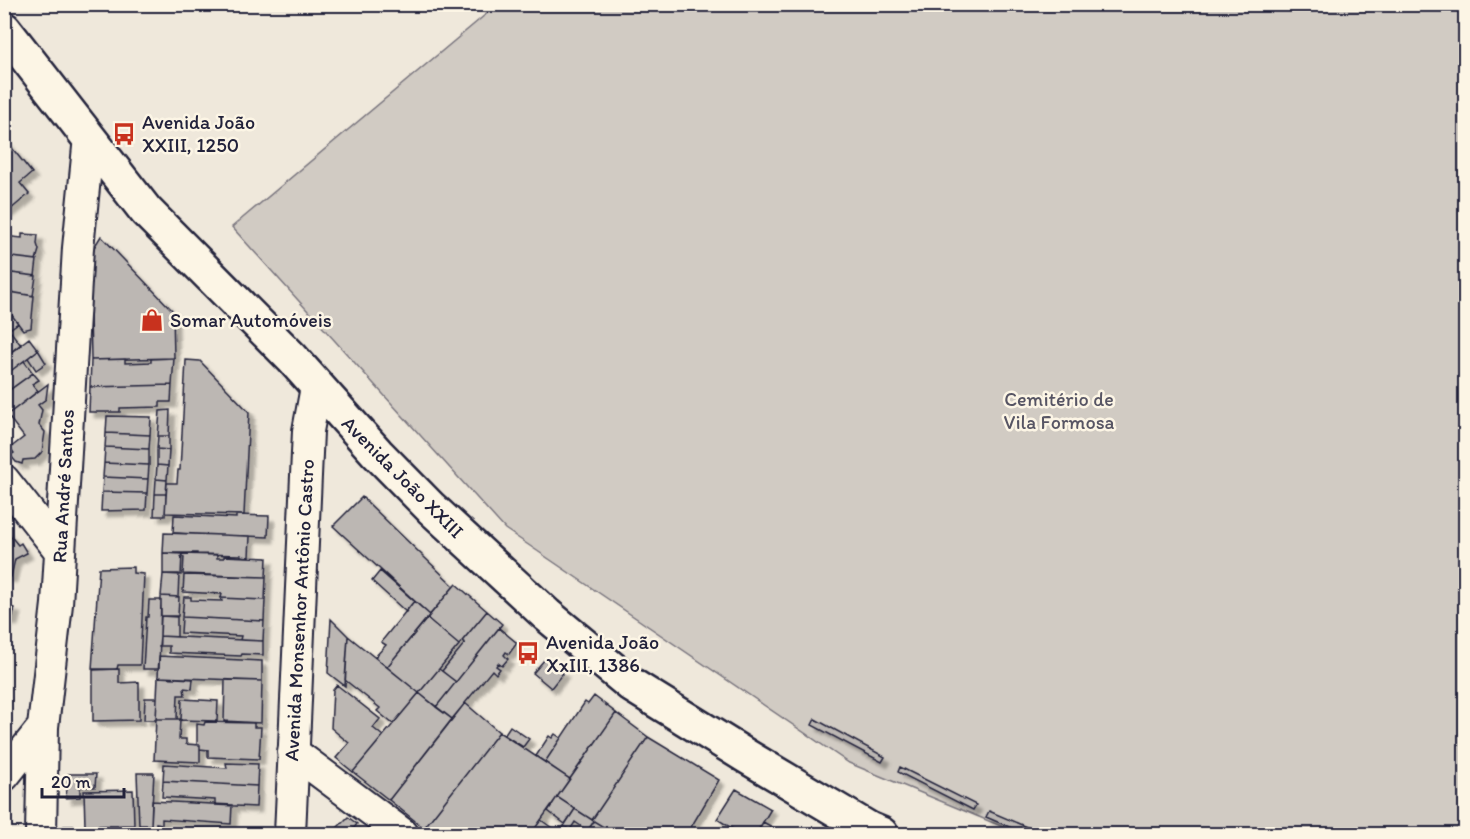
<svg xmlns="http://www.w3.org/2000/svg" width="1470" height="839" font-family="Itim,sans-serif">
	<defs>
		<filter id="shadow"><feDropShadow dx="5.5" dy="5.5" stdDeviation="1.5" flood-color="#0004"/></filter>
	</defs>
	<rect width="100%" height="100%" fill="#efe8db"/>
	<filter id="ink" filterUnits="userSpaceOnUse"><feTurbulence type="fractalNoise" baseFrequency=".0167" numOctaves="2"/><feDisplacementMap in="SourceGraphic" scale="12" xChannelSelector="R" yChannelSelector="G"/><feConvolveMatrix kernelMatrix="1 2 1 2 8 2 1 2 1" color-interpolation-filters="sRGB"/></filter>
	<g filter="url(#ink)">
		<path fill="#d1cbc3" stroke="#7a767f" stroke-width="1.5" d="M497 5H1465V834H1020L849 763 505 529 232 227Z"/>
		<path fill="#bcb7b3" stroke="#22223b" stroke-width="1.5" filter="url(#shadow)" d="M4 138 32 173 20 183 29 194 4 215Z
			M22 234 38 235 37 244 39 250 36 260 4 256V236L22 238Z
			M101 236 173 311 174 358 91 360 89 265 93 249Z
			M4 256 37 260 35 276 4 272Z
			M4 272 36 276 33 296 4 291Z
			M4 291 34 296 31 328 23 330 4 305Z
			M4 305 18 323 4 333Z
			M11 332 21 345 4 357V337Z
			M29 338 38 350 4 376V357Z
			M38 350 46 363 36 370 28 358Z
			M174 358 172 385 90 387 91 360 125 359V363L151 362V359Z
			M186 360 200 361 249 412 244 515 165 513 167 483H177L178 470H180Z
			M24 361 33 373 4 394V376Z
			M33 373 39 380 32 384 38 391 7 415 4 411V394Z
			M48 384 46 399 38 405 42 410 39 425 45 432 42 452 35 459 23 460 22 464 16 462 10 455 14 453 10 448 24 437 7 415Z
			M172 385 171 402H160V407L120 408V412H89L90 387Z
			M170 410 169 436H158L160 411Z
			M107 416 151 417 150 435 106 433Z
			M106 433 150 435 149 449 105 447Z
			M158 436H169V450L157 449Z
			M105 447 149 449V465L104 463Z
			M157 449 169 450 168 466 157 465Z
			M104 463 149 465 148 479 103 477Z
			M157 465 168 466 167 480 156 479Z
			M103 477 148 479 147 493 102 492Z
			M156 479 167 480 166 494H155Z
			M102 492 147 493 146 510 101 511Z
			M155 494H166L165 516H154Z
			M362 497 454 586 430 615 333 526Z
			M174 515 236 518V515L269 516 268 537 173 533Z
			M4 528 18 545 21 543 27 553 15 559 11 577 4 576Z
			M164 533 250 536 249 557 241 556V555L197 554V553H163Z
			M163 553 182 554 181 575 163 574Z
			M182 554 217 555V558H224V556L267 558 266 577 183 574 184 557H181Z
			M133 567V573L144 574 140 665H118L117 669H92L99 568Z
			M380 571 414 601 406 612 372 581Z
			M163 574H179L178 597 161 596Z
			M184 575 266 577 265 600 221 598 222 594 183 592Z
			M456 584 487 611 459 645 427 618Z
			M161 596 179 597 178 616H161Z
			M184 597H191V600L222 601 221 598 265 600 264 621 182 617Z
			M149 600H161L159 669H143L146 617H148Z
			M414 601 430 615 387 667 375 657 386 645 381 642Z
			M4 606 15 608 12 620 7 619 4 629Z
			M487 611 502 624 456 682 442 671 465 643 462 641Z
			M161 616 177 617V637L160 636Z
			M182 617 264 621 263 641 240 640 241 636 181 633Z
			M427 618 459 645 419 693 387 667Z
			M331 619 348 636 345 686 328 673Z
			M499 628 517 643 509 654 506 652 504 655 508 659 502 666 498 663 496 666 500 669 496 674 492 670 452 719 436 707Z
			M160 636 263 641V655L242 654 241 656 169 653V646H159Z
			M348 636 419 693 393 724 377 711 380 708 345 680Z
			M159 656 262 661V681L158 677Z
			M545 659 563 673 551 688 533 673Z
			M119 669V683L139 682V720L93 721V670Z
			M439 669 456 682 436 707 419 693Z
			M158 677 193 679 192 689 184 688 185 695H178L177 719H156Z
			M225 680 262 681 261 723 224 721Z
			M337 685 380 719 373 728 383 736 353 772 336 758 349 743 331 728 333 690Z
			M419 693 452 719 389 800 353 772Z
			M594 696 616 713 570 779 545 762 585 702 588 704Z
			M145 698H157L156 720H144Z
			M182 699 218 701 217 721 181 720Z
			M465 703 499 732 424 828 389 800Z
			M616 713 648 737 592 820 557 797Z
			M156 719H180L179 739H186V744L200 745V762L154 760Z
			M815 719 885 757 882 762 812 725Z
			M205 722 254 723V727H261L259 759 208 757V750L200 749V745H197V724L204 725Z
			M510 726 529 739 523 747 504 735Z
			M499 732 570 779 531 834H432L424 828Z
			M555 734 561 738 545 762 536 756 549 736 552 738Z
			M648 737 719 780 687 834H615L592 820Z
			M226 763 258 764 257 786 163 781 164 764 227 768Z
			M900 767 976 805 973 810 898 772Z
			M137 773H154L151 825H139Z
			M68 774H96L95 787H80V797L66 798Z
			M163 781 257 786 256 807 215 805V800L162 797Z
			M736 789 771 809 756 834H737L738 832 717 819Z
			M133 790 134 825 85 826 84 791Z
			M557 797 575 809 565 824 548 811Z
			M152 801 232 805 231 824 162 819V824L156 823V826H151Z
			M575 809 594 821 588 831 575 822 570 830 564 826Z
			M989 811 1043 834H1026L986 817Z
			M348 817 357 824 351 832 361 834H334V831Z
			M541 820 559 833 558 834H531Z
			M594 821 612 833 611 834H585Z
			M763 822 785 834H756Z
			M64 826H84L83 829 135 828V834H64Z
			M564 826 570 830 577 834H558Z
			M151 827 256 830V834H151Z"/>
		<g fill="none" stroke-linecap="round" stroke-linejoin="round">
			<g stroke="#22223b" stroke-width="34">
				<path id="minor" d="M4 480 59 550
					M293 752 403 834
					M4 776 43 727
					M41 834 43 727 57 604 78 248 89 137
					M290 834 308 431 316 387"/>
			</g>
			<g stroke="#22223b" stroke-width="38">
				<path id="major" d="M4 29 146 211 292 358 377 453 431 508 547 615 633 686 746 756 869 829 881 834"/>
			</g>
			<use href="#minor" stroke="#fcf5e5" stroke-width="30"/>
			<use href="#major" stroke="#fcf5e5" stroke-width="33"/>
		</g>
	</g>
	<defs>
		<g id="bus-bare" transform="scale(1.8)"><path d="M-5-6H5V4H4V6H2V4H-2V6H-4V4H-5ZM-3.5-4V0h7V-4ZM-3.5 1.2v1.5H-2V1.2ZM2 1.2v1.5H3.5V1.2Z" fill="#c8321e" stroke="#fcf5e5" stroke-width="2.5" paint-order="stroke"/></g>
		<g id="shop-bare" transform="scale(1.8)"><path d="M-5-2.5h2.3a2.7 3.5 0 0 1 5.4 0H5L5.5 6h-11ZM-1.5-2.5h3a1.5 2.3 0 0 0-3 0Z" fill="#c8321e" stroke="#fcf5e5" stroke-width="2.5" paint-order="stroke"/></g>
	</defs>
	<g fill-rule="evenodd">
		<use href="#bus-bare" x="124" y="134"/>
		<use href="#shop-bare" x="152" y="320"/>
		<use href="#bus-bare" x="528" y="653"/>
	</g>
	<g text-anchor="middle" stroke-width="5" stroke-linejoin="round" paint-order="stroke">
		<g font-size="20" fill="#22223b" stroke="#fcf5e5" text-anchor="start">
			<text x="142" y="129">Avenida João<tspan x="142" dy="23">XXIII, 1250</tspan></text>
			<text x="170" y="327">Somar Automóveis</text>
			<text x="546" y="649">Avenida João<tspan x="546" dy="23">XxIII, 1386</tspan></text>
		</g>
		<g font-size="20" fill="#575564" stroke="#fcf5e5">
			<text x="1059" y="406">Cemitério de<tspan x="1059" dy="23">Vila Formosa</tspan></text>
		</g>
		<g font-size="20" fill="#22223b" stroke="#fcf5e5">
			<text transform="translate(403 477) rotate(45)" y="7">Avenida João XXIII</text>
			<text transform="translate(63 486) rotate(-87)" y="7">Rua André Santos</text>
			<text transform="translate(299 610) rotate(-87)" y="7">Avenida Monsenhor Antônio Castro</text>
		</g>
	</g>
	<rect width="1470" height="839" fill="none" stroke="#fcf5e5" stroke-width="24"/>
	<rect x="12" y="12" width="1446" height="815" fill="none" stroke="#22223b" stroke-width="2" filter="url(#ink)"/>
	<path d="M42 788v9h82v-9" fill="none" stroke="#22223b" stroke-width="3"/>
	<text x="51" y="788" font-size="18" fill="#22223b" stroke="#fcf5e5" stroke-width="4.5" paint-order="stroke">20 m</text>
</svg>
